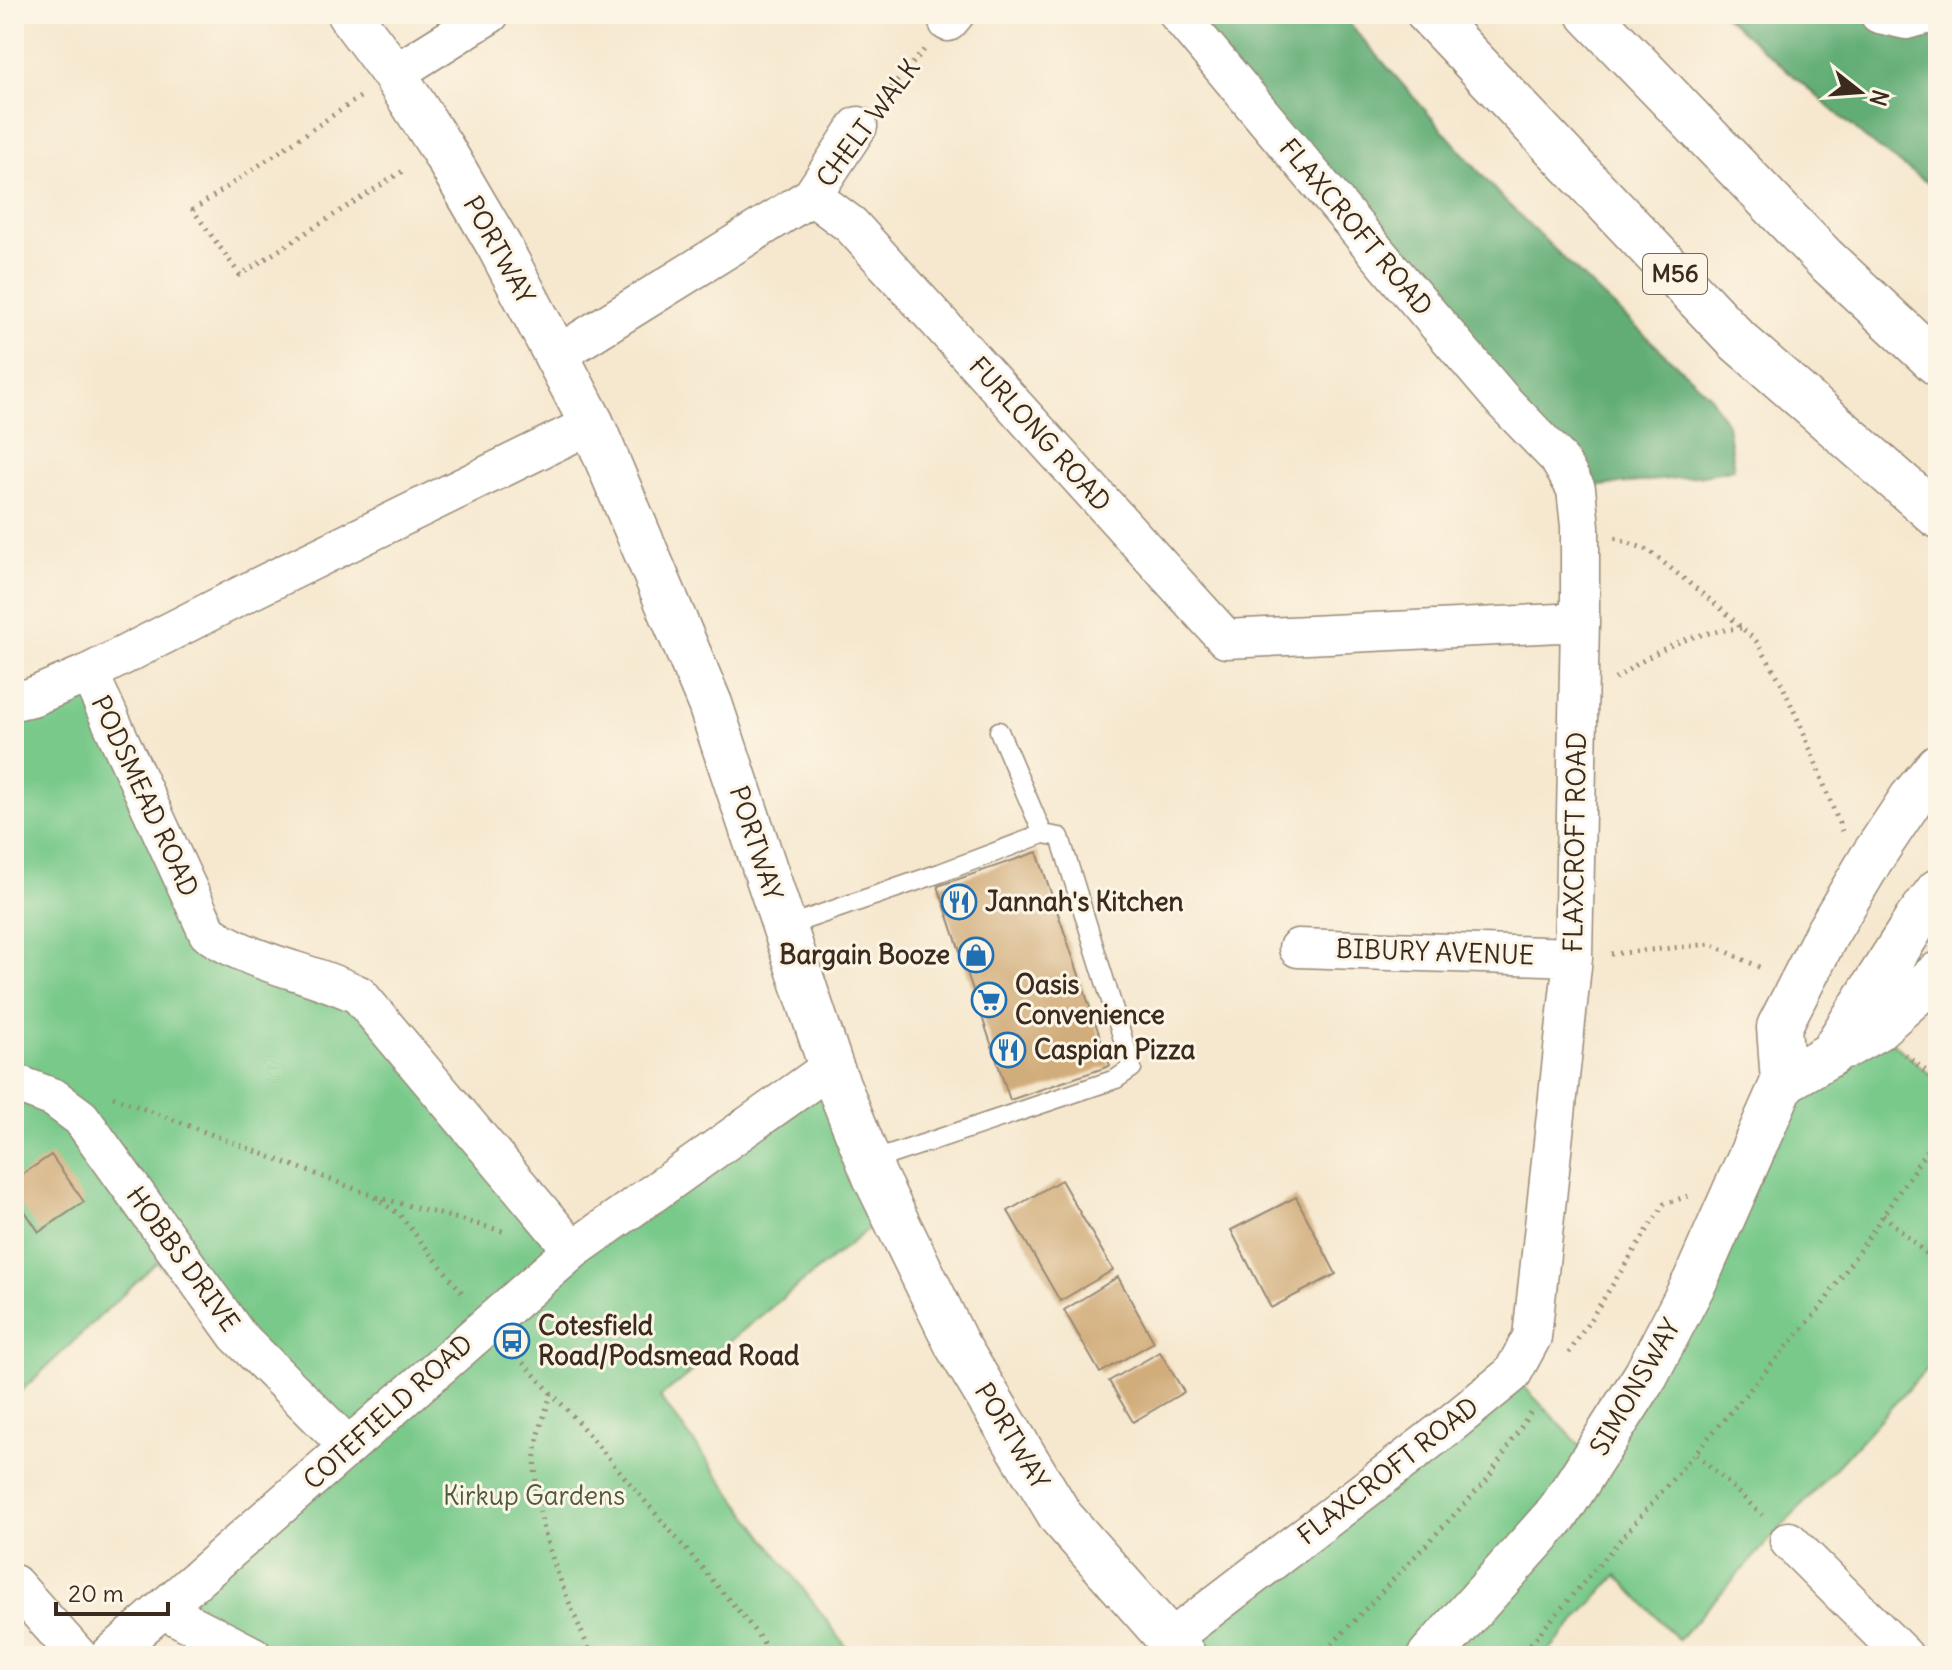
<svg xmlns="http://www.w3.org/2000/svg" width="1952" height="1670" font-family="Delius,sans-serif">
	<rect width="100%" height="100%" fill="#fcf5e5"/>
	<filter id="ink" filterUnits="userSpaceOnUse"><feTurbulence type="fractalNoise" baseFrequency=".0125" numOctaves="2"/><feDisplacementMap in="SourceGraphic" scale="16" xChannelSelector="R" yChannelSelector="G"/><feConvolveMatrix kernelMatrix="1 2 1 2 8 2 1 2 1" color-interpolation-filters="sRGB"/></filter>
	<filter id="wash" filterUnits="userSpaceOnUse"><feTurbulence type="fractalNoise" baseFrequency=".006" numOctaves="4" result="noise"/><feDisplacementMap in="SourceGraphic" scale="32" xChannelSelector="R" yChannelSelector="G"/><feGaussianBlur stdDeviation="1.8" result="paint"/><feColorMatrix in="noise" values="0 0 0 0 0 0 0 0 0 0 0 0 0 0 0 0 0 1.4 0 .05"/><feComposite in="paint" operator="in"/></filter>
	<g filter="url(#wash)">
		<rect width="100%" height="100%" fill="#f6e8cf"/>
		<path fill="#78c98a" stroke="#5a7a54" stroke-width="2" d="M89 673 208 933 331 981 573 1249 831 1067 892 1210 660 1397 853 1656H267L164 1610 339 1454 157 1262 14 1398V701Z
			M1876 1029 1938 1081V1356L1678 1640 1617 1575 1544 1656H1153L1168 1641 1512 1374 1593 1459 1783 1082Z"/>
		<path fill="#62ad76" stroke="#4e6c4a" stroke-width="2" d="M1178 14H1341L1502 198 1594 288 1709 395 1727 424 1734 469C1682 481 1629 481 1576 489Z
			M1722 14H1938V187L1923 180 1870 142Z"/>
		<g id="blocks">
			<path fill="#d2ad7b" d="M1037 852 1110 1066 1010 1100 938 886Z
				M51 1155 84 1202 39 1232 14 1195V1180Z
				M1061 1180 1113 1270 1060 1301 1008 1211Z
				M1296 1197 1336 1274 1271 1308 1231 1230Z
				M1118 1277 1154 1342 1100 1373 1064 1310Z
				M1160 1352 1184 1392 1133 1422 1109 1381Z"/>
		</g>
	</g>
	<g filter="url(#ink)">
		<use href="#blocks" fill-opacity="0" stroke="#988976" stroke-width="2"/>
		<g fill="none" stroke-linecap="round" stroke-linejoin="round">
			<g stroke="#988976" stroke-width="21">
				<path id="service" d="M999 731 1043 834
					M784 927 940 873 1043 834 1060 837 1132 1068 1116 1079 869 1162"/>
			</g>
			<g stroke="#988976" stroke-width="41">
				<path id="minor" d="M1879 14 1906 20 1929 14
					M948 22 955 14
					M394 74 490 14
					M812 196 858 126
					M557 355 812 196 851 225 1226 639 1580 622
					M14 701 32 697 89 673
					M1298 948 1573 957
					M14 1083 54 1098 81 1118 237 1335 348 1446
					M573 1250 359 995C308 970 257 966 208 933L89 673 254 589 592 424
					M1789 1541 1904 1656
					M14 1584 78 1656
					M164 1610 253 1656
					M1168 1641 1447 1427 1512 1374 1532 1337 1573 957 1580 622V526L1576 489 1558 458 1504 402 1405 286 1178 14
					M109 1656 573 1250 831 1067"/>
			</g>
			<g stroke="#988976" stroke-width="47">
				<path id="tertiary" d="M349 14 394 74 441 147 499 246 592 424 710 704 831 1067 875 1177 957 1345 1061 1517 1184 1656
					M1846 1046 1876 1029 1938 974
					M1783 1082 1831 1054 1917 919 1938 891
					M1430 1656 1558 1513 1646 1375 1695 1281 1783 1082 1779 1027 1826 935 1871 859 1911 799 1938 766"/>
			</g>
			<g stroke="#988976" stroke-width="47">
				<path id="motorway" d="M1429 14 1738 341 1938 516
					M1589 14 1824 258 1938 364"/>
			</g>
			<path stroke="#988976" stroke-width="5" stroke-dasharray="2 6" stroke-linecap="butt" d="M360 97 193 210 240 275 406 169
				M881 100 924 50
				M1615 538 1648 550 1719 607 1756 641 1780 680 1803 731 1842 831
				M1615 679C1658 649 1688 633 1741 628
				M1611 954 1711 944 1763 969
				M1905 1054 1938 1081
				M113 1097 371 1195 399 1214 464 1295
				M377 1197 506 1232
				M1883 1215 1938 1264
				M512 1351 571 1414 747 1621 773 1656
				M1569 1353 1664 1204 1688 1196
				M551 1393C546 1412 537 1434 536 1453 530 1521 566 1595 592 1656
				M1697 1454 1762 1515
				M1321 1656 1487 1480 1533 1408
				M1520 1656 1821 1307 1938 1134"/>
			<use href="#service" stroke="#fff" stroke-width="18"/>
			<use href="#minor" stroke="#fff" stroke-width="38"/>
			<use href="#tertiary" stroke="#fff" stroke-width="44"/>
			<use href="#motorway" stroke="#fff" stroke-width="44"/>
		</g>
	</g>
	<defs>
		<g id="restaurant-ring" transform="scale(1.8)"><circle r="9.5" fill="#fcf5e5" stroke="#1f6fb2" stroke-width="1.5"/><path d="M-5-6h1v4h1v-4h1v4h1v-4h1v5L-1.5 .5V6h-2V.5L-5-1ZM5-6V6H3V1.5H1.5Q1.5-4 5-6Z" fill="#1f6fb2"/></g>
		<g id="shop-ring" transform="scale(1.8)"><circle r="9.5" fill="#fcf5e5" stroke="#1f6fb2" stroke-width="1.5"/><path d="M-5-2.5h2.3a2.7 3.5 0 0 1 5.4 0H5L5.5 6h-11ZM-1.5-2.5h3a1.5 2.3 0 0 0-3 0Z" fill="#1f6fb2"/></g>
		<g id="supermarket-ring" transform="scale(1.8)"><circle r="9.5" fill="#fcf5e5" stroke="#1f6fb2" stroke-width="1.5"/><path d="M-6-5.5h2.5l.6 2H6L4.5 2H-2.5L-4.4-4H-6ZM-1.5 3.2a1.3 1.3 0 1 0 .1 0ZM3 3.2a1.3 1.3 0 1 0 .1 0Z" fill="#1f6fb2"/></g>
		<g id="bus-ring" transform="scale(1.8)"><circle r="9.5" fill="#fcf5e5" stroke="#1f6fb2" stroke-width="1.5"/><path d="M-5-6H5V4H4V6H2V4H-2V6H-4V4H-5ZM-3.5-4V0h7V-4ZM-3.5 1.2v1.5H-2V1.2ZM2 1.2v1.5H3.5V1.2Z" fill="#1f6fb2"/></g>
	</defs>
	<g fill-rule="evenodd">
		<use href="#restaurant-ring" x="959" y="902"/>
		<use href="#shop-ring" x="976" y="955"/>
		<use href="#supermarket-ring" x="989" y="1000"/>
		<use href="#restaurant-ring" x="1008" y="1050"/>
		<use href="#bus-ring" x="512" y="1341"/>
	</g>
	<g text-anchor="middle" stroke-width="6" stroke-linejoin="round" paint-order="stroke">
		<rect fill="#fcf5e5" stroke="#75675a" stroke-width="2" x="1643" y="254" width="64" height="40" rx="6"/>
		<g font-size="24" font-weight="bold" fill="#3b2a1e">
			<text x="1675" y="282">M56</text>
		</g>
		<g font-size="26" fill="#3b2a1e" stroke="#fcf5e5">
			<text transform="translate(868 123) rotate(-53)" y="9">CHELT WALK</text>
			<text transform="translate(1356 227) rotate(50)" y="9">FLAXCROFT ROAD</text>
			<text transform="translate(499 250) rotate(61)" y="9">PORTWAY</text>
			<text transform="translate(1040 434) rotate(48)" y="9">FURLONG ROAD</text>
			<text transform="translate(145 796) rotate(65)" y="9">PODSMEAD ROAD</text>
			<text transform="translate(1575 842) rotate(-89)" y="9">FLAXCROFT ROAD</text>
			<text transform="translate(756 843) rotate(72)" y="9">PORTWAY</text>
			<text transform="translate(1435 952) rotate(2)" y="9">BIBURY AVENUE</text>
			<text transform="translate(183 1259) rotate(54)" y="9">HOBBS DRIVE</text>
			<text transform="translate(1635 1387) rotate(-60)" y="9">SIMONSWAY</text>
			<text transform="translate(388 1412) rotate(-42)" y="9">COTEFIELD ROAD</text>
			<text transform="translate(1012 1436) rotate(59)" y="9">PORTWAY</text>
			<text transform="translate(1388 1471) rotate(-38)" y="9">FLAXCROFT ROAD</text>
		</g>
		<g font-size="26" font-weight="bold" fill="#3b2a1e" stroke="#fcf5e5" text-anchor="start">
			<text x="985" y="911">Jannah's Kitchen</text>
			<text x="950" y="964" text-anchor="end">Bargain Booze</text>
			<text x="1015" y="994">Oasis<tspan x="1015" dy="30">Convenience</tspan></text>
			<text x="1034" y="1059">Caspian Pizza</text>
			<text x="538" y="1335">Cotesfield<tspan x="538" dy="30">Road/Podsmead Road</tspan></text>
		</g>
		<g font-size="26" fill="#4d5a3e" stroke="#fcf5e5">
			<text x="534" y="1505">Kirkup Gardens</text>
		</g>
	</g>
	<rect width="1952" height="1670" fill="none" stroke="#fcf5e5" stroke-width="48"/>
	<g transform="translate(1860 92) rotate(107)" stroke="#fcf5e5" stroke-width="6" paint-order="stroke">
	<path d="M0-6L14 30L0 20L-14 30Z" fill="#3b2a1e"/>
	<text y="-12" font-size="22" font-weight="bold" text-anchor="middle" fill="#3b2a1e">N</text>
	</g>
	<path d="M56 1602v12h112v-12" fill="none" stroke="#3b2a1e" stroke-width="4"/>
	<text x="68" y="1602" font-size="24" fill="#3b2a1e" stroke="#fcf5e5" stroke-width="6" paint-order="stroke">20 m</text>
</svg>
